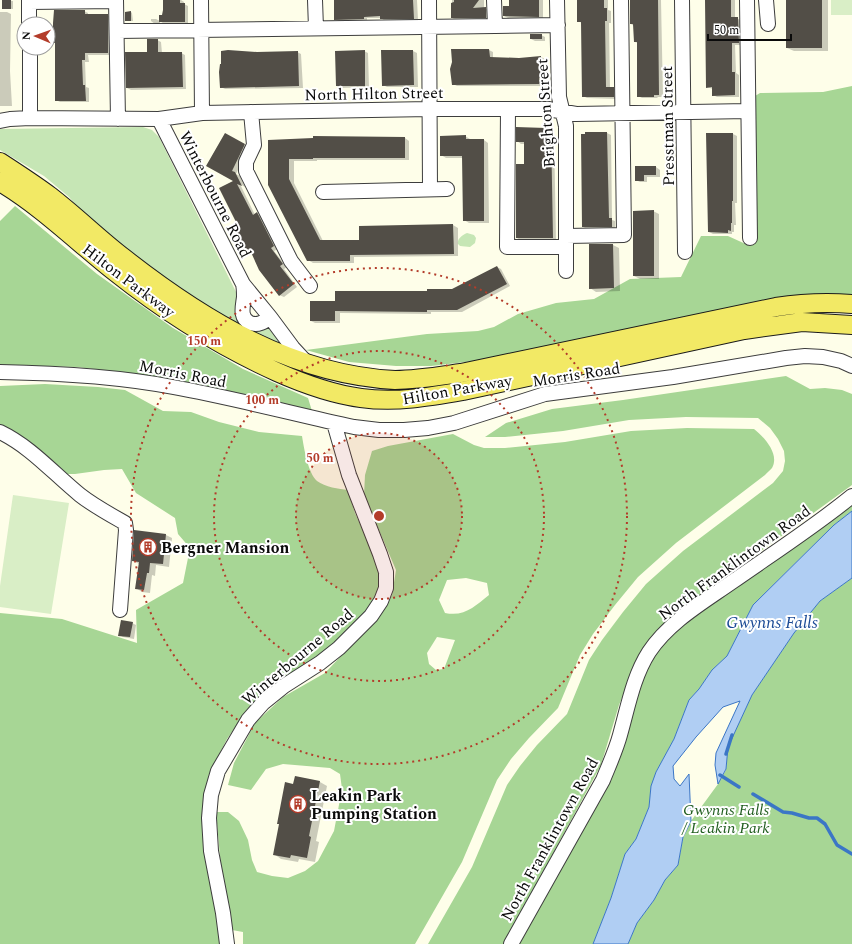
<svg xmlns="http://www.w3.org/2000/svg" width="852" height="944" font-family="Spectral,serif">
	<rect width="100%" height="100%" fill="#fefee9"/>
	<path fill="#c6e6b5" d="M143 127 152 130 159 137 237 294 235 314 240 321 268 326 283 347 212 313 95 227 69 197 44 176 0 150V129Z
		M467 233 474 235 476 238 475 243 470 247 460 246 458 244C457 239 462 235 467 233Z"/>
	<path fill="#a7d695" fill-rule="evenodd" d="M852 86V298L500 358 431 366H396L349 362 306 350 427 334 478 331 494 327 518 314 556 303 594 299 630 279 681 277 701 236H728L750 246 755 240 750 99 760 93 823 92Z
		M15 206 97 274 173 328 243 369 308 398 312 411 234 392 156 377 77 367 0 365V221Z
		M786 376 810 389 825 388 842 390 852 394V485L670 617 643 648 619 705 601 765 504 944H428L472 867 507 785 520 766 537 745 567 714 589 660 602 640 623 612 646 584 683 551 773 483 783 471 785 461 784 451 778 439 770 428 758 418 686 417 629 420 563 431 505 437H485L506 423 552 409 623 400Z
		M45 384 98 387 125 390 163 411 191 412 219 422 259 432 302 436C304 448 308 473 317 481 325 487 339 489 348 490L355 513 378 564 382 584 372 606 330 651 247 710 227 739 209 774 205 795 222 944H0V613L62 619 137 643 136 610 183 583 190 548 178 534 175 518 136 493 122 469 104 470 75 474H67L0 426V386Z
		M687 428 754 429C764 437 780 454 772 468 770 470 767 473 765 475L676 543 638 577 615 605 593 634 580 655 558 708 529 738 511 759 497 780 462 862 415 944H243V932L232 930 224 901 216 812H228L239 821 248 840 252 860 257 872 272 876 288 878 305 871 318 861 334 831 342 789 340 774 330 768 283 764 266 769 251 790 228 785 234 763 255 723 283 697 325 673 376 619 392 595 396 570 364 495 365 475 372 451 388 446 453 434 474 445 484 448H505L565 442 631 431ZM466 578 487 583 489 595C475 606 465 617 445 613L439 600 447 580ZM437 637 455 640 444 669 436 670 429 664 427 653Z
		M852 500V511L834 525 753 605 727 656 712 670 699 689 689 700 674 739 656 772 650 795V801L649 807 636 839 625 854 611 898 593 944H516L608 775 641 676 656 648 683 620Z
		M852 578V944H628L637 923 654 900 665 880 678 865 683 837 691 821 718 784 726 770 727 747 752 695 794 633 820 601Z"/>
	<path fill="#d9eec6" d="M831 0H852V15H831Z
		M13 495 69 503 51 614 0 607V586Z"/>
	<path fill="#b0cef3" stroke="#3b76c6" d="M852 511V578L820 601 794 633 752 695 728 747 726 769 718 784 715 765 716 753 740 701 723 707 696 737 673 766 674 779 680 786 689 774 691 821 683 837 678 865 665 880 654 900 637 923 628 944H593L611 898 625 854 636 839 649 807 651 786 656 772 674 739 689 700 699 689 712 670 727 656 753 605 834 525Z"/>
	<path fill="#0003" d="M3 0 13 1V9L3 8Z
		M164 0H181L184 2V4L188 6V23L164 24 160 21V24H155L151 21V19H156L160 21 163 16Z
		M335 0H417L418 20 385 21 381 18H367V21H339L335 19Z
		M452 0H484V8L489 10 490 19 456 20 452 18Z
		M510 0H543V18H508L504 16 510 7Z
		M578 0H608V10L611 11V23H609L610 88H613L617 91V99L587 98 583 96 582 23 578 21Z
		M634 0H661L663 97H657L658 98H642L638 96V43L635 42 634 26 631 24Z
		M706 0H735V18L741 20 742 45H735L736 73 739 75V97H717L713 95V89L707 87Z
		M787 0H828V51H794L787 48Z
		M84 11 88 13V15H107L111 17 112 55H88L89 62H85L86 87 89 88V102H60L56 100Z
		M0 12H7L11 14 10 71 12 106H0Z
		M131 12 132 13 133 21H127L126 20Z
		M541 35 545 37V41H535L531 39Z
		M157 40 161 42 162 53H181L185 55 186 89 131 90 127 88Z
		M453 50H489L493 52V58L519 59 541 57 545 59V79H543V86H457L453 84Z
		M364 51 368 53 369 87 340 88 337 86Z
		M413 51 417 53 418 87H387L383 85Z
		M297 52 301 54 303 88 225 89 221 87 257 53Z
		M517 128 546 129 554 132 556 240H520L517 238 525 165V144H521L517 141Z
		M586 133H607L611 135 612 220 615 221V228L587 229 583 227Z
		M225 134 249 148 236 174 240 176 245 187 240 184 255 215 257 214 262 216 278 249 274 251 287 267 284 269 297 287 284 297 279 295 253 253 247 251 241 231 235 181 207 165Z
		M733 134 737 136V203H735L736 225H734V232H732V234H713L709 232Z
		M465 136 470 139 484 140 488 143 489 223H469L464 220 463 158H446L441 155Z
		M405 138 409 141V160H317V161H294V183L323 241H360V227L453 225 458 228V256L354 257V263H313L308 260 269 141Z
		M636 167H656L660 170V177H647V182H640L636 180Z
		M653 211 659 214V279H640L634 276Z
		M613 245 619 248 620 291 596 292 590 288Z
		M497 267 501 269 510 286 462 312H431V314L340 313V323H315L311 321 336 302 453 290Z
		M135 531 166 535 172 538 169 567 156 565 155 576 152 575 150 593 142 592 136 588 139 564 133 560Z
		M132 623 136 625 134 639 123 637 119 635Z
		M320 782 327 786 316 841 319 842 315 862 299 859 298 862 281 859 274 854 280 825 278 823 294 785Z"/>
	<g fill="none" stroke-linecap="round" stroke-linejoin="round">
		<path stroke="#3b76c6" stroke-width="3.5" d="M726 754 732 735
			M720 775 739 787
			M753 794 783 812 792 813 809 818H817L825 824 837 845 852 854"/>
	</g>
	<path fill="#524e47" d="M2 0H11V9H2Z
		M163 0H180V3H185V22H159V15H162L163 10Z
		M334 0H413L414 19H380V16L364 17V19L334 20Z
		M454 0H479L473 8 486 7V18H451V3L454 2Z
		M509 0H539V17L503 16V6H509Z
		M577 0H604V8H607V21H605L606 87H614V97H582L581 22H577Z
		M630 0H658L659 95H654V97H637V42H634L633 24H630Z
		M705 0H731V17H738L739 43H732V72H735V95L712 96V87L706 88Z
		M786 0H822V48H786Z
		M54 10H85V14H108V53H85V60H82L83 85H85L86 101H55V43H53V23Z
		M131 11V21H125V12Z
		M530 34H542V39H530Z
		M147 39H158V52H182L183 87 126 88 125 52H147Z
		M451 49H489L490 57 519 58 541 56V78H539L540 84 452 85 450 69 452 62Z
		M228 50 257 52 298 51 299 86 220 88 219 72 220 64H221V51Z
		M365 50V86H336L335 51Z
		M381 50H413L414 85 382 86Z
		M516 127 546 128V129H551L553 238H516V164H524V142H516Z
		M585 132H607L609 218H612V227H582L581 134H585Z
		M225 133 245 144 232 171 235 172 242 186 237 184 253 215 257 212 274 246 271 248 283 264 280 266 294 284 279 296 259 270 250 250 246 252 236 232 240 230 219 188 233 181 206 166Z
		M706 133H733V201H732V223H731V231L728 230V233L708 232Z
		M466 135V139H484V221H463L462 156H440V136Z
		M313 136 405 137V158H313V159H289V179L320 240H359V226L453 224 454 254 350 255V261H307L268 185V140L313 138Z
		M635 166H656V175H644V181H635Z
		M654 210V276H633V211Z
		M589 244H613L614 288 589 289Z
		M497 266 507 284 457 310H427V312L335 311V321H310V301H335V291H427V289H452Z
		M134 530 166 534 163 564 150 563 149 573H147L144 590 135 589 139 562 132 561Z
		M121 620 133 622 130 637 118 636Z
		M295 776 320 781 309 836 311 837 307 858 291 855 290 858 273 855 279 824H277L285 782 293 784Z"/>
	<g fill="none" stroke-linecap="round" stroke-linejoin="round">
		<g stroke="#3d3d3d" stroke-width="16">
			<path id="minor" d="M29 0V24
				M116 0 118 119
				M201 0 202 113
				M315 0 316 28
				M429 0 430 189
				M494 0 495 26 558 25
				M557 0 559 97 566 126V271
				M682 0 685 252
				M747 0 750 238
				M766 0 768 24
				M29 2 116 1
				M117 31 495 26
				M30 48V118
				M508 109 507 247H566
				M251 112 254 145 246 162V171L291 261 310 286
				M159 119 243 284 270 317 293 348 306 362
				M0 121 10 119 30 118 159 119 202 113 430 109H548L576 114 748 111
				M323 192 447 189
				M566 236 624 235 621 0
				M243 284C244 288 244 293 244 297 243 306 239 318 250 323 258 326 264 322 270 317
				M0 372C58 373 116 376 173 387 234 398 294 414 354 427L379 430H404L428 428 454 423 545 394 673 377 786 358 805 356 823 357 841 361 852 366
				M0 432C31 447 53 473 80 495 94 506 109 514 125 523L126 530 120 610
				M227 944 223 913 211 851 209 818 211 795 218 771 248 720 263 703 284 686 320 663 339 648 371 616 381 601 386 588V572L380 554 349 475 334 423
				M511 944 603 780C609 765 616 750 620 735 628 707 633 677 649 652 669 622 702 603 732 582 772 554 814 527 852 496"/>
		</g>
		<g stroke="#1b1b1b" stroke-width="20">
			<path id="major" d="M0 162C17 173 34 184 50 196 76 216 99 239 124 258 203 320 293 375 395 380 417 380 440 376 461 373L776 307C802 303 826 302 852 304
				M0 182C42 207 77 242 115 272 164 311 219 346 277 372 304 384 331 394 361 398 395 403 429 397 463 391L744 330 802 322 852 325"/>
		</g>
		<use href="#minor" stroke="#fff" stroke-width="14"/>
		<use href="#major" stroke="#f2e965" stroke-width="18"/>
	</g>
	<circle cx="379" cy="516" r="83" fill="#b33c2a" fill-opacity=".12"/>
	<g fill="none" stroke="#b33c2a" stroke-width="2" stroke-dasharray="2 4">
		<circle cx="379" cy="516" r="83"/>
		<circle cx="379" cy="516" r="165"/>
		<circle cx="379" cy="516" r="248"/>
	</g>
	<defs>
		<g id="building-ring" transform="scale(0.9)"><circle r="9.5" fill="#fff" stroke="#b33c2a" stroke-width="1.5"/><path d="M-4-6H4V6H1V3H-1V6H-4ZM-2.5-4.3h1.7v1.8h-1.7ZM.8-4.3h1.7v1.8H.8ZM-2.5-1h1.7V.8h-1.7ZM.8-1h1.7V.8H.8Z" fill="#b33c2a"/></g>
	</defs>
	<g fill-rule="evenodd">
		<use href="#building-ring" x="148" y="547"/>
		<use href="#building-ring" x="298" y="804"/>
	</g>
	<g text-anchor="middle" stroke-width="4" stroke-linejoin="round" paint-order="stroke">
		<g font-size="16" fill="#0a0a0a" stroke="#fff">
			<text transform="translate(374 93) rotate(-1)" y="6">North Hilton Street</text>
			<text transform="translate(545 113) rotate(-94)" y="6">Brighton Street</text>
			<text transform="translate(667 126) rotate(-91)" y="6">Presstman Street</text>
			<text transform="translate(216 194) rotate(63)" y="6">Winterbourne Road</text>
			<text transform="translate(129 280) rotate(37)" y="6">Hilton Parkway</text>
			<text transform="translate(183 373) rotate(11)" y="6">Morris Road</text>
			<text transform="translate(576 374) rotate(-9)" y="6">Morris Road</text>
			<text transform="translate(457 389) rotate(-10)" y="6">Hilton Parkway</text>
			<text transform="translate(734 562) rotate(-36)" y="6">North Franklintown Road</text>
			<text transform="translate(297 656) rotate(-40)" y="6">Winterbourne Road</text>
			<text transform="translate(549 839) rotate(-61)" y="6">North Franklintown Road</text>
		</g>
		<g font-size="16" font-weight="bold" fill="#0a0a0a" stroke="#fff" text-anchor="start">
			<text x="161" y="553">Bergner Mansion</text>
			<text x="311" y="801">Leakin Park<tspan x="311" dy="18">Pumping Station</tspan></text>
		</g>
		<g font-size="16" font-style="italic" fill="#215e1f" stroke="#fff">
			<text x="726" y="815">Gwynns Falls<tspan x="726" dy="18">/ Leakin Park</tspan></text>
		</g>
		<g font-size="17" font-style="italic" fill="#1b4a95" stroke="#fff">
			<text x="772" y="628">Gwynns Falls</text>
		</g>
	</g>
	<circle cx="379" cy="516" r="6" fill="#b33c2a" stroke="#fff" stroke-width="2"/>
	<g font-size="12" text-anchor="middle" font-weight="bold" fill="#b33c2a" stroke="#fff" stroke-width="4" stroke-linejoin="round" paint-order="stroke">
		<text x="204" y="345">150 m</text>
		<text x="262" y="404">100 m</text>
		<text x="320" y="462">50 m</text>
	</g>
	<g transform="translate(36 36) rotate(272)"><circle r="19" fill="#ffffff" stroke="#9d9d9d"/>
	<path d="M0-3L7 15L0 10L-7 15Z" fill="#b33c2a"/>
	<text y="-6" font-size="11" font-weight="bold" text-anchor="middle" fill="#0a0a0a">N</text>
	</g>
	<path d="M708 34v6h83v-6" fill="none" stroke="#0a0a0a" stroke-width="2"/>
	<text x="714" y="34" font-size="12" fill="#0a0a0a" stroke="#ffffff" stroke-width="3" paint-order="stroke">50 m</text>
</svg>
